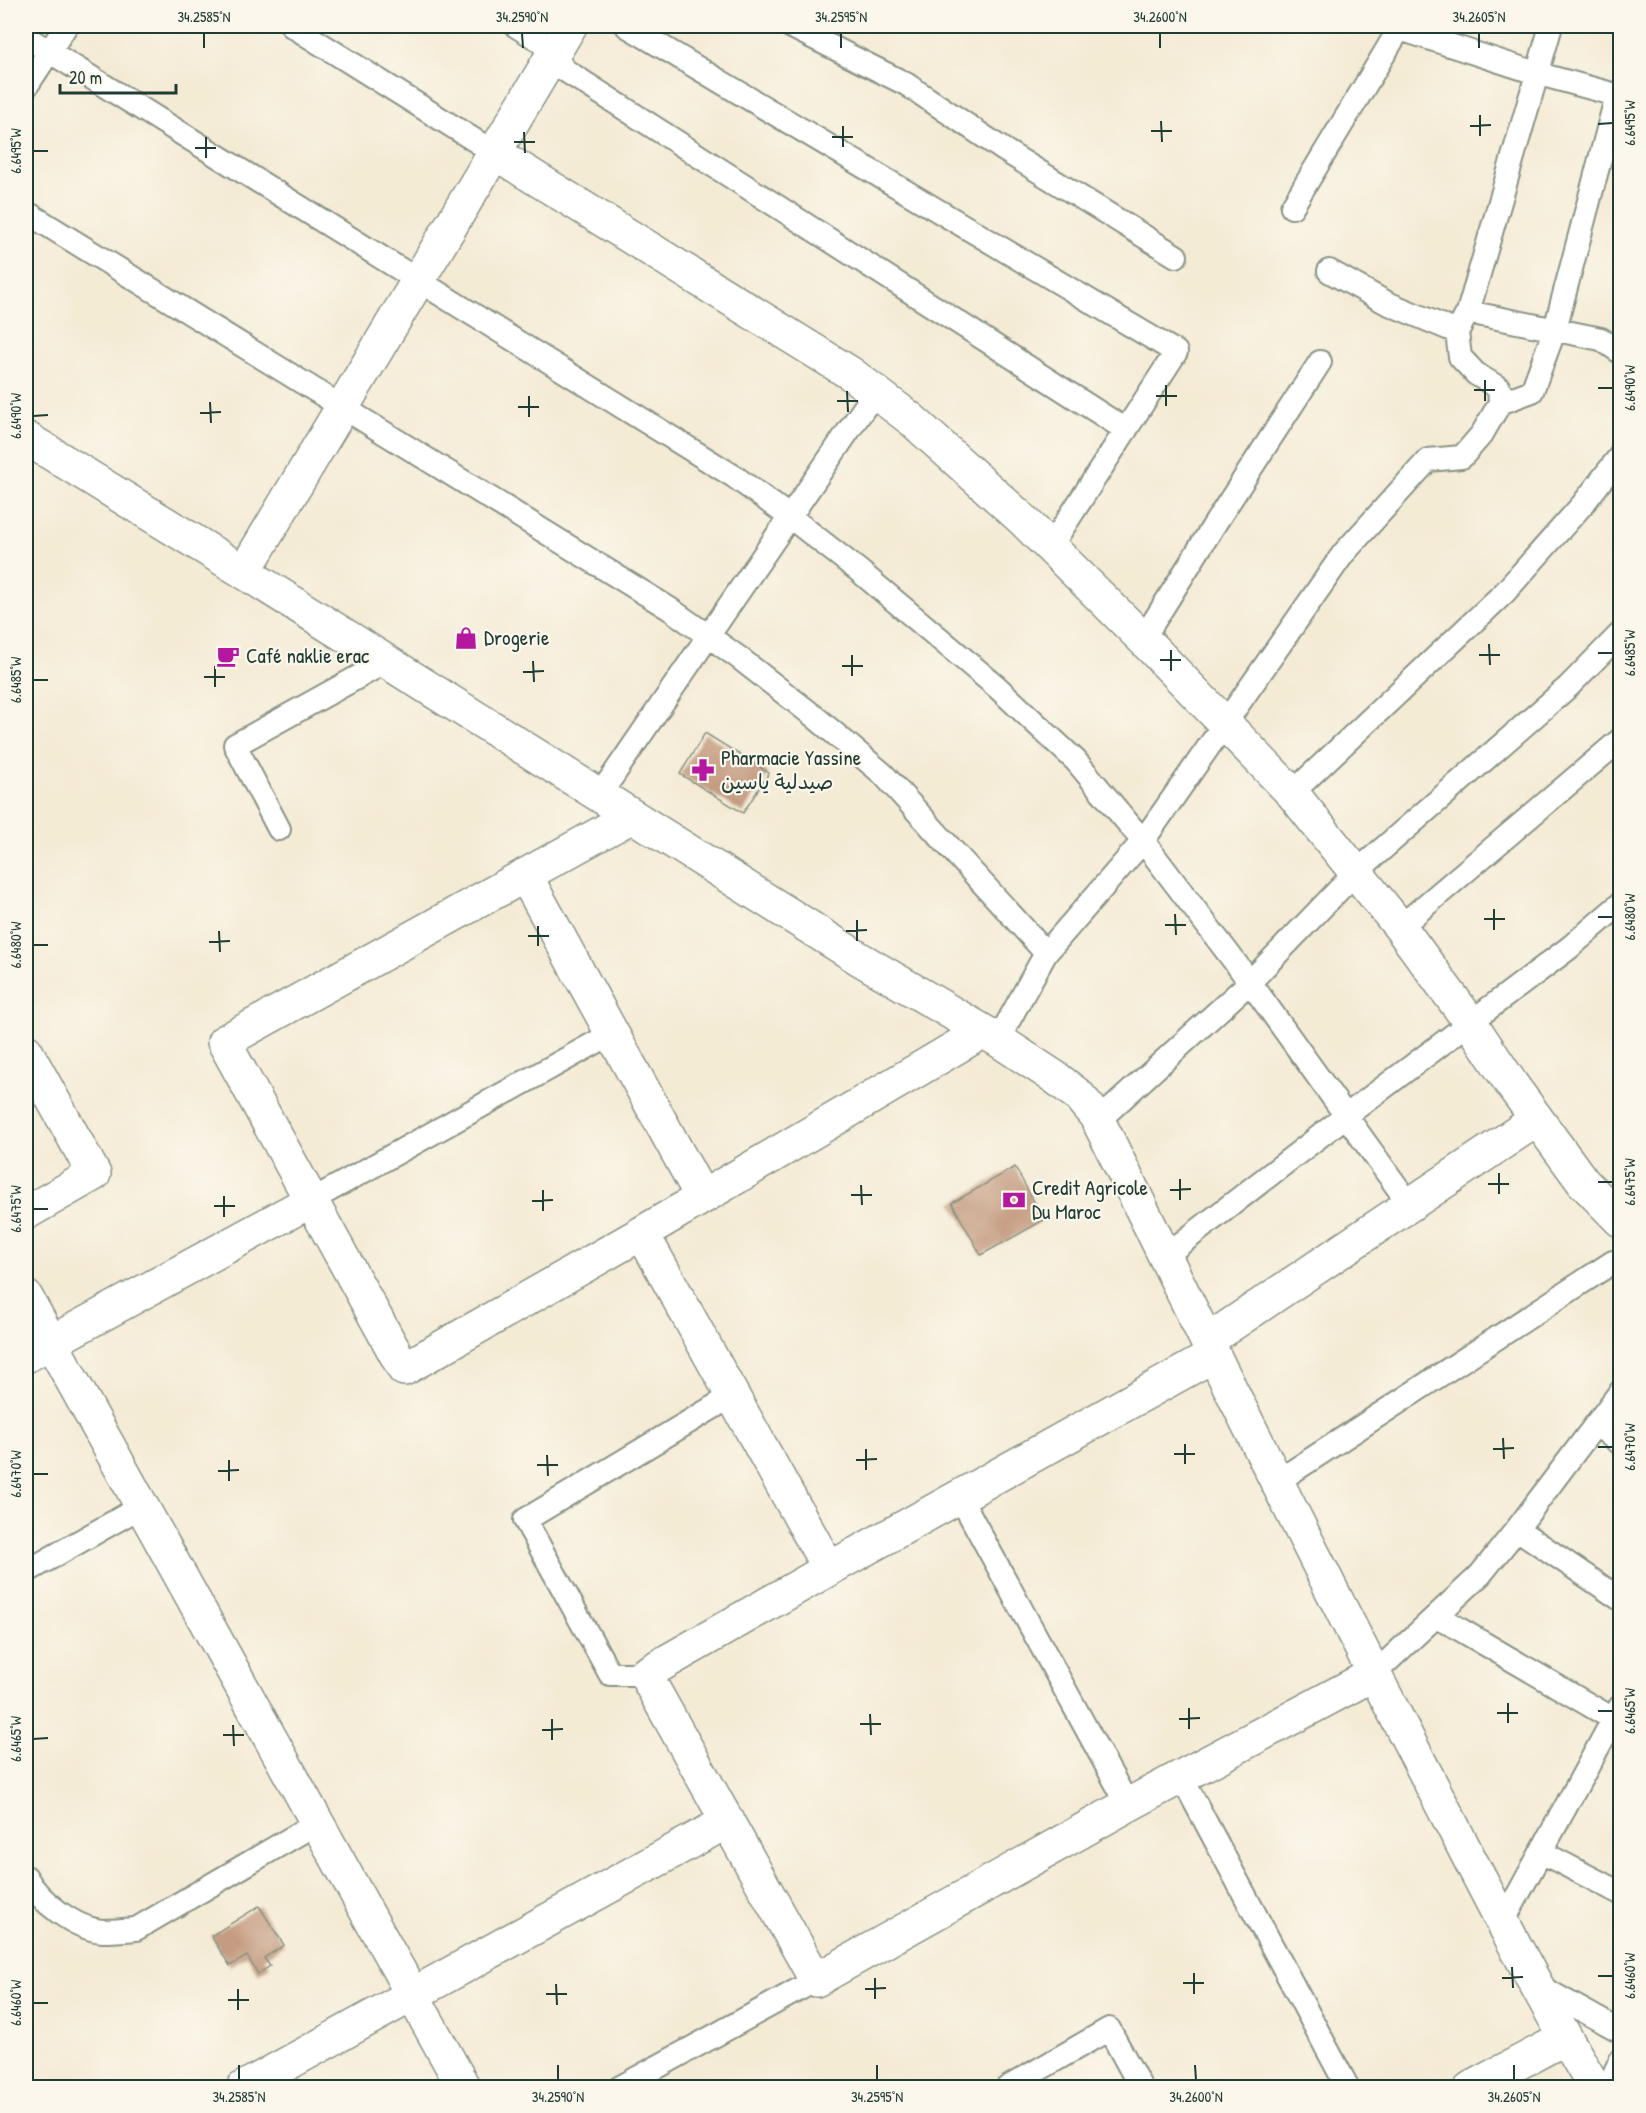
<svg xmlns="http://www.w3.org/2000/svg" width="1646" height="2113" font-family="'Patrick Hand','Playpen Sans Arabic',sans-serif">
	<rect width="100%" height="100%" fill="#fbf7ec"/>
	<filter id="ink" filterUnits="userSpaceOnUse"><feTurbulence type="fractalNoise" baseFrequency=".0167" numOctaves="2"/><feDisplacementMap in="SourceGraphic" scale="12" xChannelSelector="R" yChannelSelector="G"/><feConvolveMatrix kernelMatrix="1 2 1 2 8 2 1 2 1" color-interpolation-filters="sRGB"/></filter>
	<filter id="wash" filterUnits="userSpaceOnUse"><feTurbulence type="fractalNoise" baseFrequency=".008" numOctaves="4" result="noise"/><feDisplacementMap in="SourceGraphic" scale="24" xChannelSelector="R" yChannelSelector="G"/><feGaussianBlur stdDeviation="1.35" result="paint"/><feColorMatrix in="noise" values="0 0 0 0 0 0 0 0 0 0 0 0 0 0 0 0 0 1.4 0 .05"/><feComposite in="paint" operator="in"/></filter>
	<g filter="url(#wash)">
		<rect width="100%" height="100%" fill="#f4ebd5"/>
		<g id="blocks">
			<path fill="#c59c81" d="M705 733 769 773 743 813 680 774Z
				M1015 1167 1044 1220 981 1255 952 1203Z
				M259 1906 284 1945 264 1958 270 1966 258 1974 247 1956 230 1966 211 1936Z"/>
		</g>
	</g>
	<g filter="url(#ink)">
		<use href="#blocks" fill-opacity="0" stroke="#8a9484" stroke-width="1.5"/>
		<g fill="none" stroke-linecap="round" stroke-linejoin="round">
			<g stroke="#8a9484" stroke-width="26">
				<path id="service" d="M292 26 495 153
					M516 26 539 40 566 71 1126 430
					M627 26 1176 352 1051 546
					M790 26 906 84 1004 150 1176 256
					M1400 29 1539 74 1620 96
					M26 37 735 477 790 517 858 570 997 687 1076 761 1143 841 1250 982 1410 1205
					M26 87 66 26
					M1292 207 1401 26
					M26 212 670 609 738 657 815 717 883 774 1046 953 998 1040
					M1329 271 1387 303 1457 332 1468 312 1551 26
					M1468 312 1601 339 1620 352
					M1500 403 1532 391 1555 329 1617 95
					M1143 639 1216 522 1320 362
					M1292 793 1505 592 1583 504 1620 456
					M599 796 875 392
					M279 829 235 745 387 661
					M1400 927 1620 740
					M1046 953 1143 841 1343 554 1428 460 1462 457 1482 434 1500 403 1499 388 1476 374 1460 357 1457 332
					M1098 1121 1250 982 1355 873 1568 687 1620 634
					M312 1200 611 1034
					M1165 1256 1347 1115 1569 948 1620 904
					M1597 1425 1620 1443
					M1278 1481 1613 1262
					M960 1497 1128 1805
					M1517 1529 1620 1599
					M26 1572 142 1506
					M1437 1616 1620 1723
					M645 1674H610L525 1520 732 1396
					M1374 1674 1480 1575 1517 1529 1620 1392
					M1181 1776 1348 2088
					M1541 1852 1620 1893
					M26 1877C39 1901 75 1929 103 1931 114 1931 125 1930 136 1929L317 1823
					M1503 1922 1620 1707
					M1537 1985 1620 2031
					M619 2088 816 1980
					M1007 2088 1109 2029 1141 2088
					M1608 2088 1620 2061"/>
			</g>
			<g stroke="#8a9484" stroke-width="36">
				<path id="minor" d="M495 153 850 373 911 419 1022 519 1143 639 1292 793 1400 927 1470 1022 1512 1085 1583 1182 1620 1220
					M244 572 570 26
					M632 816 224 1042 404 1369 642 1233 982 1032
					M525 875 702 1197
					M26 1051 94 1174 26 1213
					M642 1233 829 1569
					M26 1297 464 2088
					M1207 1341 1536 1120
					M1214 1355 829 1569 645 1674 816 1980 1128 1805 1374 1674
					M26 1356 312 1200
					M243 2088 728 1821
					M1471 2088 1565 2038"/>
			</g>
			<g stroke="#8a9484" stroke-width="36">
				<path id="tertiary" d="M26 438 244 572 860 959 998 1040 1056 1078 1078 1095 1095 1115 1108 1140C1208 1345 1310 1550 1415 1753 1473 1865 1530 1979 1595 2088"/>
			</g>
			<use href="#service" stroke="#fff" stroke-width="22"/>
			<use href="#minor" stroke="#fff" stroke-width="33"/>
			<use href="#tertiary" stroke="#fff" stroke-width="33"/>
		</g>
	</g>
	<path fill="none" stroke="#1f3d34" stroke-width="2" d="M204 33V48M522 33 523 48M841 33V48M1160 33V48M1479 33V48M1480 115V136M1161 121 1162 142M1598 124 1613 123M843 126V147M1470 126 1491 125M1151 131H1172M524 132 525 153M206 137V158M832 137H853M514 142H535M195 148H216M33 151H48M1485 380V401M1166 385V406M1598 388H1613M1474 390H1495M847 391 848 412M529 396V417M1156 396H1177M837 401H858M210 402 211 423M518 407H539M200 413 221 412M33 416 48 415M1489 644 1490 665M1171 650V671M1598 653H1613M852 655V676M1479 655H1500M1160 660H1181M533 661 534 682M215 666V687M842 666H863M523 672 544 671M204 677H225M33 680H48M1494 909V930M1175 914 1176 935M1598 917H1613M1484 919H1505M857 920V941M1165 925H1186M538 926V946M219 931 220 952M846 931 867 930M528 936H549M209 942 230 941M33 945H48M1499 1173V1194M1180 1179V1200M1598 1182H1613M1488 1184H1509M861 1185 862 1205M543 1190V1211M1170 1190 1191 1189M851 1195H872M224 1196V1217M532 1201 553 1200M214 1206H235M33 1209H48M1503 1438 1504 1459M1185 1444V1464M1598 1447H1613M866 1449V1470M1493 1449 1514 1448M1174 1454H1195M547 1455 548 1476M229 1460V1481M856 1460 877 1459M537 1465H558M218 1471 239 1470M33 1474H48M1508 1703V1723M1189 1708V1729M1598 1711H1613M1497 1713H1518M870 1714 871 1735M552 1719V1740M1179 1719 1200 1718M860 1724H881M233 1725 234 1746M542 1730 563 1729M223 1735H244M33 1739 48 1738M1512 1967 1513 1988M1194 1973V1994M1598 1976H1613M875 1978V1999M1502 1978 1523 1977M1183 1983H1204M556 1984 557 2005M238 1989V2010M865 1989 886 1988M546 1994H567M228 2000H249M33 2003H48M239 2065V2080M558 2065V2080M877 2065V2080M1195 2065 1196 2080M1514 2065V2080"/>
	<defs>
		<g id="shop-bare" transform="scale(1.8)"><path d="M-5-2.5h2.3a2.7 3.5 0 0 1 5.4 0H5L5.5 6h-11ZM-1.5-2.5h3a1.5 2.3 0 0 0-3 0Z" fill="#b5179e" stroke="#fbf7ec" stroke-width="2.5" paint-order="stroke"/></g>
		<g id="cafe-bare" transform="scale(1.8)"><path d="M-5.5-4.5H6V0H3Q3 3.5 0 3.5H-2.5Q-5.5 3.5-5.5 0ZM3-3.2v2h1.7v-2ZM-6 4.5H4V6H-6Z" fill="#b5179e" stroke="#fbf7ec" stroke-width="2.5" paint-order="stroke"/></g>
		<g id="pharmacy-bare" transform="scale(1.8)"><path d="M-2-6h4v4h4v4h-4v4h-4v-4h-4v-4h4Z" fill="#b5179e" stroke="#fbf7ec" stroke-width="2.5" paint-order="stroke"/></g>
		<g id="bank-bare" transform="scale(1.8)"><path d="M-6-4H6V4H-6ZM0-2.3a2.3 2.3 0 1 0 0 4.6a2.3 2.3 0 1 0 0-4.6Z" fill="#b5179e" stroke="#fbf7ec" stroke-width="2.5" paint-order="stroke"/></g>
	</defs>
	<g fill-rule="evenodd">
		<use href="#shop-bare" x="466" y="638"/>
		<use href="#cafe-bare" x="228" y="656"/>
		<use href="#pharmacy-bare" x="703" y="770"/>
		<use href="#bank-bare" x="1014" y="1200"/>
	</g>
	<g text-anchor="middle" stroke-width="4.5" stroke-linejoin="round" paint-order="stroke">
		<g font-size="21" fill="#1f3d34" stroke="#fbf7ec" text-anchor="start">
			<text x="484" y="645">Drogerie</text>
			<text x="246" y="663">Café naklie erac</text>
			<text x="721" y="765">Pharmacie Yassine<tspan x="721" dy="24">صيدلية ياسين</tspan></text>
			<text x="1032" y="1195">Credit Agricole<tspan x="1032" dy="24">Du Maroc</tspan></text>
		</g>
	</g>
	<rect width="1646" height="2113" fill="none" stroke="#fbf7ec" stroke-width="66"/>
	<path d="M60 84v9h116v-9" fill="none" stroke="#1f3d34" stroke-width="3"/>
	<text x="69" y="84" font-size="18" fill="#1f3d34" stroke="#fbf7ec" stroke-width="4.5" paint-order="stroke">20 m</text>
	<rect x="33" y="33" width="1580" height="2047" fill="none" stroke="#1f3d34" stroke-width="2"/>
	<g font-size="15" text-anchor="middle" fill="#1f3d34">
		<text x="204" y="22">34.2585°N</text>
		<text x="522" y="22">34.2590°N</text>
		<text x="841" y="22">34.2595°N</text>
		<text x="1160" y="22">34.2600°N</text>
		<text x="1479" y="22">34.2605°N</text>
		<text transform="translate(1630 123) rotate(-90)" y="5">6.6495°W</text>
		<text transform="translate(16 151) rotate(-90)" y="5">6.6495°W</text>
		<text transform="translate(1630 388) rotate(-90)" y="5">6.6490°W</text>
		<text transform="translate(16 416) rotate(-90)" y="5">6.6490°W</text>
		<text transform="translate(1630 653) rotate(-90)" y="5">6.6485°W</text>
		<text transform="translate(16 680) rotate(-90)" y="5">6.6485°W</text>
		<text transform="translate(1630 917) rotate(-90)" y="5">6.6480°W</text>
		<text transform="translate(16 945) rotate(-90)" y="5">6.6480°W</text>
		<text transform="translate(1630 1182) rotate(-90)" y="5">6.6475°W</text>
		<text transform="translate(16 1209) rotate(-90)" y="5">6.6475°W</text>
		<text transform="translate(1630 1447) rotate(-90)" y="5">6.6470°W</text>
		<text transform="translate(16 1474) rotate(-90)" y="5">6.6470°W</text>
		<text transform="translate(1630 1711) rotate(-90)" y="5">6.6465°W</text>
		<text transform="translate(16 1739) rotate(-90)" y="5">6.6465°W</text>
		<text transform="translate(1630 1976) rotate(-90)" y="5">6.6460°W</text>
		<text transform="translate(16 2003) rotate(-90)" y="5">6.6460°W</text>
		<text x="239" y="2102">34.2585°N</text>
		<text x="558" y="2102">34.2590°N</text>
		<text x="877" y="2102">34.2595°N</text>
		<text x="1196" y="2102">34.2600°N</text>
		<text x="1514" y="2102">34.2605°N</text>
	</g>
</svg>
